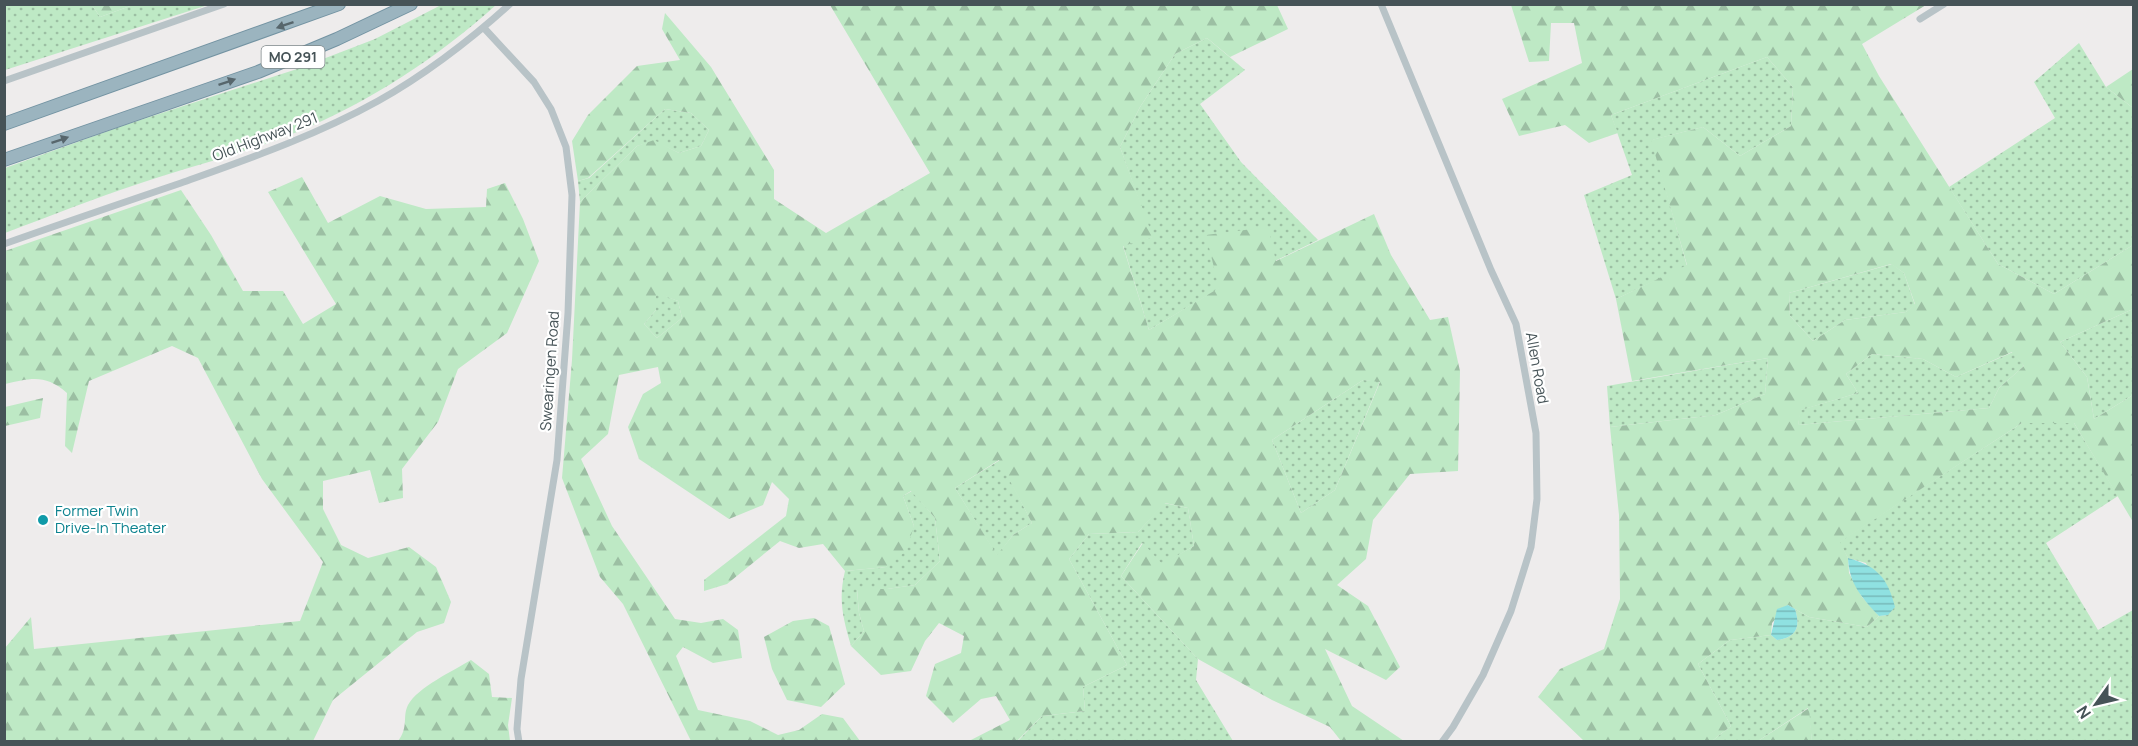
<svg xmlns="http://www.w3.org/2000/svg" width="2138" height="746" font-family="Manrope,sans-serif">
	<defs>
		<pattern id="grass-dots" width="8" height="8" patternUnits="userSpaceOnUse" patternTransform="scale(1.5)"><rect width="8" height="8" fill="#bee9c5"/><path d="M2 2h.1M6 6h.1" fill="none" stroke="#9cbfa3" stroke-width="1.8" stroke-linecap="round"/></pattern>
		<pattern id="forest-firs" width="22" height="20" patternUnits="userSpaceOnUse" patternTransform="scale(1.5)"><rect width="22" height="20" fill="#bee9c5"/><path d="M5 1l3.5 6h-7zM16 11l3.5 6h-7z" fill="#9cbfa3"/></pattern>
		<pattern id="water-rules" width="6" height="5" patternUnits="userSpaceOnUse" patternTransform="scale(1.5)"><rect width="6" height="5" fill="#8fe1e1"/><path d="M0 2.5h6" fill="none" stroke="#77b9b9"/></pattern>
	</defs>
	<rect width="100%" height="100%" fill="#eeecec"/>
	<path fill="url(#grass-dots)" d="M443 4 496 5C438 57 370 102 297 132 247 153 193 165 141 183 95 198 50 216 5 233V168L122 126 297 69 375 39Z
		M4 5H92L100 17 133 5H208L5 70Z
		M1207 38 1245 70 1200 104 1241 162 1318 240 1275 261 1207 235 1220 288 1149 330 1123 245 1152 237 1120 147 1140 107 1175 54Z
		M2079 43 2106 87 2133 108V245L2054 294 1998 264 1949 187 2055 118 2034 82Z
		M1767 57 1793 87 1791 126 1740 156 1703 127 1652 140 1687 266 1616 299 1584 195 1632 175 1611 115Z
		M665 109 691 113 709 130 701 146 679 153 654 141 637 146 580 202 578 181 589 178Z
		M1892 264 1904 273 1915 305 1906 312 1845 320 1813 341 1790 316 1789 293Z
		M656 292 678 301 682 318 657 338 644 324 656 310Z
		M2133 309V395L2094 419 2087 377 2060 342Z
		M2013 352 2024 366 1999 388 1989 408 1798 425 1800 410 1858 393 1846 374 1872 354 1923 359 1956 377Z
		M1768 358 1765 394 1716 415 1610 427 1607 386Z
		M1363 380 1380 381 1335 490 1301 513 1272 440Z
		M2022 423H2074L2118 496 2046 543 2098 630 2133 610V741H1812L1808 708 1758 741H1712L1731 726 1698 664 1730 640 1771 635 1777 640C1796 638 1801 627 1795 609L1809 617 1867 627 1879 616 1888 615 1866 563 1848 558 1839 542Z
		M1000 460 1032 523 1013 535 997 556 955 488Z
		M912 491 935 518 940 561 915 585 887 589 857 590 859 613 864 631 851 646C843 618 838 600 845 571L886 567 914 526 903 496Z
		M1164 503 1188 508 1194 546 1162 565 1142 543 1121 576 1198 659 1196 680 1233 741 1017 742 1042 716 1085 711 1083 687 1127 665 1069 559 1089 534 1138 532Z"/>
	<path fill="url(#forest-firs)" fill-rule="evenodd" d="M92 5H133L100 17Z
		M830 5H1277L1288 29 1230 57 1207 38 1175 54 1140 107 1120 147 1153 237 1123 246 1149 330 1219 288 1206 235 1268 227 1276 261 1374 214 1391 255 1430 320 1448 317 1460 371 1458 471 1410 474 1373 520 1366 559 1337 585 1368 606 1400 667 1386 680 1325 649 1352 706 1404 741H1341L1330 727 1272 700 1198 659 1121 576 1143 543 1162 564 1194 546 1188 508 1165 503 1138 532 1089 534 1069 559 1127 665 1083 687 1085 711 1042 716 1017 741H969L1010 720 996 696 981 699 953 723 926 696 935 664 961 653 964 636 939 623 925 641 911 671 881 675 851 646 864 631 859 613 857 589H887L915 585 940 561 935 518 911 491 903 496 914 526 906 551 886 567 845 571 823 544 799 548 780 541 727 584 704 591V580L786 516 789 499 772 482 763 505 729 519 639 459 628 427 643 394 661 383 658 367 619 375 608 434 581 459 612 526 675 619 701 623 723 619 738 630 742 658 713 663 683 647 676 656 698 710 750 721 778 735 799 730 822 714 843 718 860 741H691L623 604 600 577 562 478 572 360 580 202 637 146 654 140 679 153 701 146 709 130 691 113 665 109 588 178 578 181 572 141 588 115 637 66 680 60 662 29 665 13 711 67 774 170V199L826 233 930 173ZM656 293 678 301 682 318 657 338 644 324 656 310ZM1363 380 1380 382 1335 490 1301 513 1272 440ZM999 460 1032 523 1013 535 997 555 955 488Z
		M1511 5H1926L1862 44 1879 76 1998 264 2054 294 2133 245V309L2060 342 2087 377 2094 419 2133 395V522L2074 423H2022L1840 542 1848 558 1849 573 1862 597 1879 616 1867 627 1809 617 1788 605 1772 623 1771 635 1730 640 1698 664 1731 726 1712 741H1584L1538 697 1560 669 1604 649 1620 599 1619 515 1610 427 1716 415 1765 394 1768 358 1632 381 1616 299 1687 265 1651 140 1703 127 1740 156 1791 126 1793 87 1767 57 1611 115 1618 133 1589 143 1565 125 1519 136 1502 99 1582 63 1574 23H1551L1549 61 1529 62ZM1891 264 1904 273 1915 304 1906 312 1845 320 1813 341 1790 316 1789 293ZM2012 352 2024 366 1999 388 1989 408 1798 425 1801 410 1858 393 1846 374 1872 354 1923 359 1956 377Z
		M2133 69V108L2106 87Z
		M302 177 328 223 380 196 426 209 486 207 487 189 505 183 523 219 539 261 507 333 458 369 438 422 402 469 403 498 379 503 370 470 323 481V509L341 545 368 558 409 547 436 567 451 602 444 623 417 632 333 700 313 741H5V648L31 617 34 649 300 621 323 562 262 479 198 358 172 346 89 381 72 453 65 446 67 393C45 374 32 378 5 384V251L181 190 211 235 243 291H283L303 324 336 304 268 192Z
		M43 398 40 418 5 426V407Z
		M814 618 829 626 845 684 821 707 787 700 772 669 764 637 793 621Z
		M471 660 489 674 492 697 512 698 508 725 510 741H398C409 727 402 717 408 705 418 687 453 671 471 660Z
		M1809 708 1812 741H1758Z"/>
	<path fill="url(#water-rules)" d="M1848 558C1877 566 1888 578 1895 607L1888 615 1879 616C1862 598 1849 584 1848 558Z
		M1788 605 1795 609C1801 627 1796 638 1777 640L1771 635 1777 609Z"/>
	<g fill="none" stroke-linecap="round" stroke-linejoin="round">
		<g stroke="#7393a2" stroke-width="14">
			<path id="trunk" d="M4 124 339 4
				M4 160 258 72 337 39 411 4"/>
		</g>
		<path stroke="#b8c3c7" stroke-width="7" d="M1381 4 1491 270 1516 324 1536 433 1537 499 1531 547 1511 611 1483 675 1453 727 1442 742
			M1920 19 1944 4
			M484 28 534 82 551 109 566 147 572 195 568 313 557 460 521 679 517 729 519 742
			M4 81 224 4
			M4 244C63 223 122 203 181 183 248 159 315 136 378 101 426 74 469 41 510 4"/>
		<use href="#trunk" stroke="#9bb4bf" stroke-width="12"/>
	</g>
	<defs><path id="oneway-solid" d="M-6-.8H1V-3.2L6.5 0L1 3.2V.8H-6Z" transform="scale(1.5)"/></defs>
	<g fill="#57666c">
		<use href="#oneway-solid" transform="translate(285 25) rotate(161)"/>
		<use href="#oneway-solid" transform="translate(227 82) rotate(-19)"/>
		<use href="#oneway-solid" transform="translate(60 140) rotate(-19)"/>
	</g>
	<circle fill="#0f9aa8" stroke="#fff" stroke-width="2" cx="43" cy="520" r="6"/>
	<g text-anchor="middle" stroke-width="4.5" stroke-linejoin="round" paint-order="stroke">
		<rect fill="#fff" stroke="#7e8789" stroke-width="1.5" x="261.5" y="46" width="63" height="22" rx="4.5"/>
		<g font-size="14" font-weight="bold" fill="#465357">
			<text x="293" y="62">MO 291</text>
		</g>
		<g font-size="15" fill="#465357" stroke="#fff">
			<text transform="translate(265 137) rotate(-21)" y="5">Old Highway 291</text>
			<text transform="translate(1537 368) rotate(80)" y="5">Allen Road</text>
			<text transform="translate(550 371) rotate(-86)" y="5">Swearingen Road</text>
		</g>
		<g font-size="15" fill="#0d838f" stroke="#fff" text-anchor="start">
			<text x="55" y="516">Former Twin<tspan x="55" dy="17">Drive-In Theater</tspan></text>
		</g>
	</g>
	<rect width="2138" height="746" fill="none" stroke="#465357" stroke-width="12"/>
	<g transform="translate(2096 704) rotate(236)" stroke="#ffffff" stroke-width="4.5" paint-order="stroke">
	<path d="M0-4.5L10 22L0 15L-10 22Z" fill="#465357"/>
	<text y="-9" font-size="16" font-weight="bold" text-anchor="middle" fill="#465357">N</text>
	</g>
</svg>
